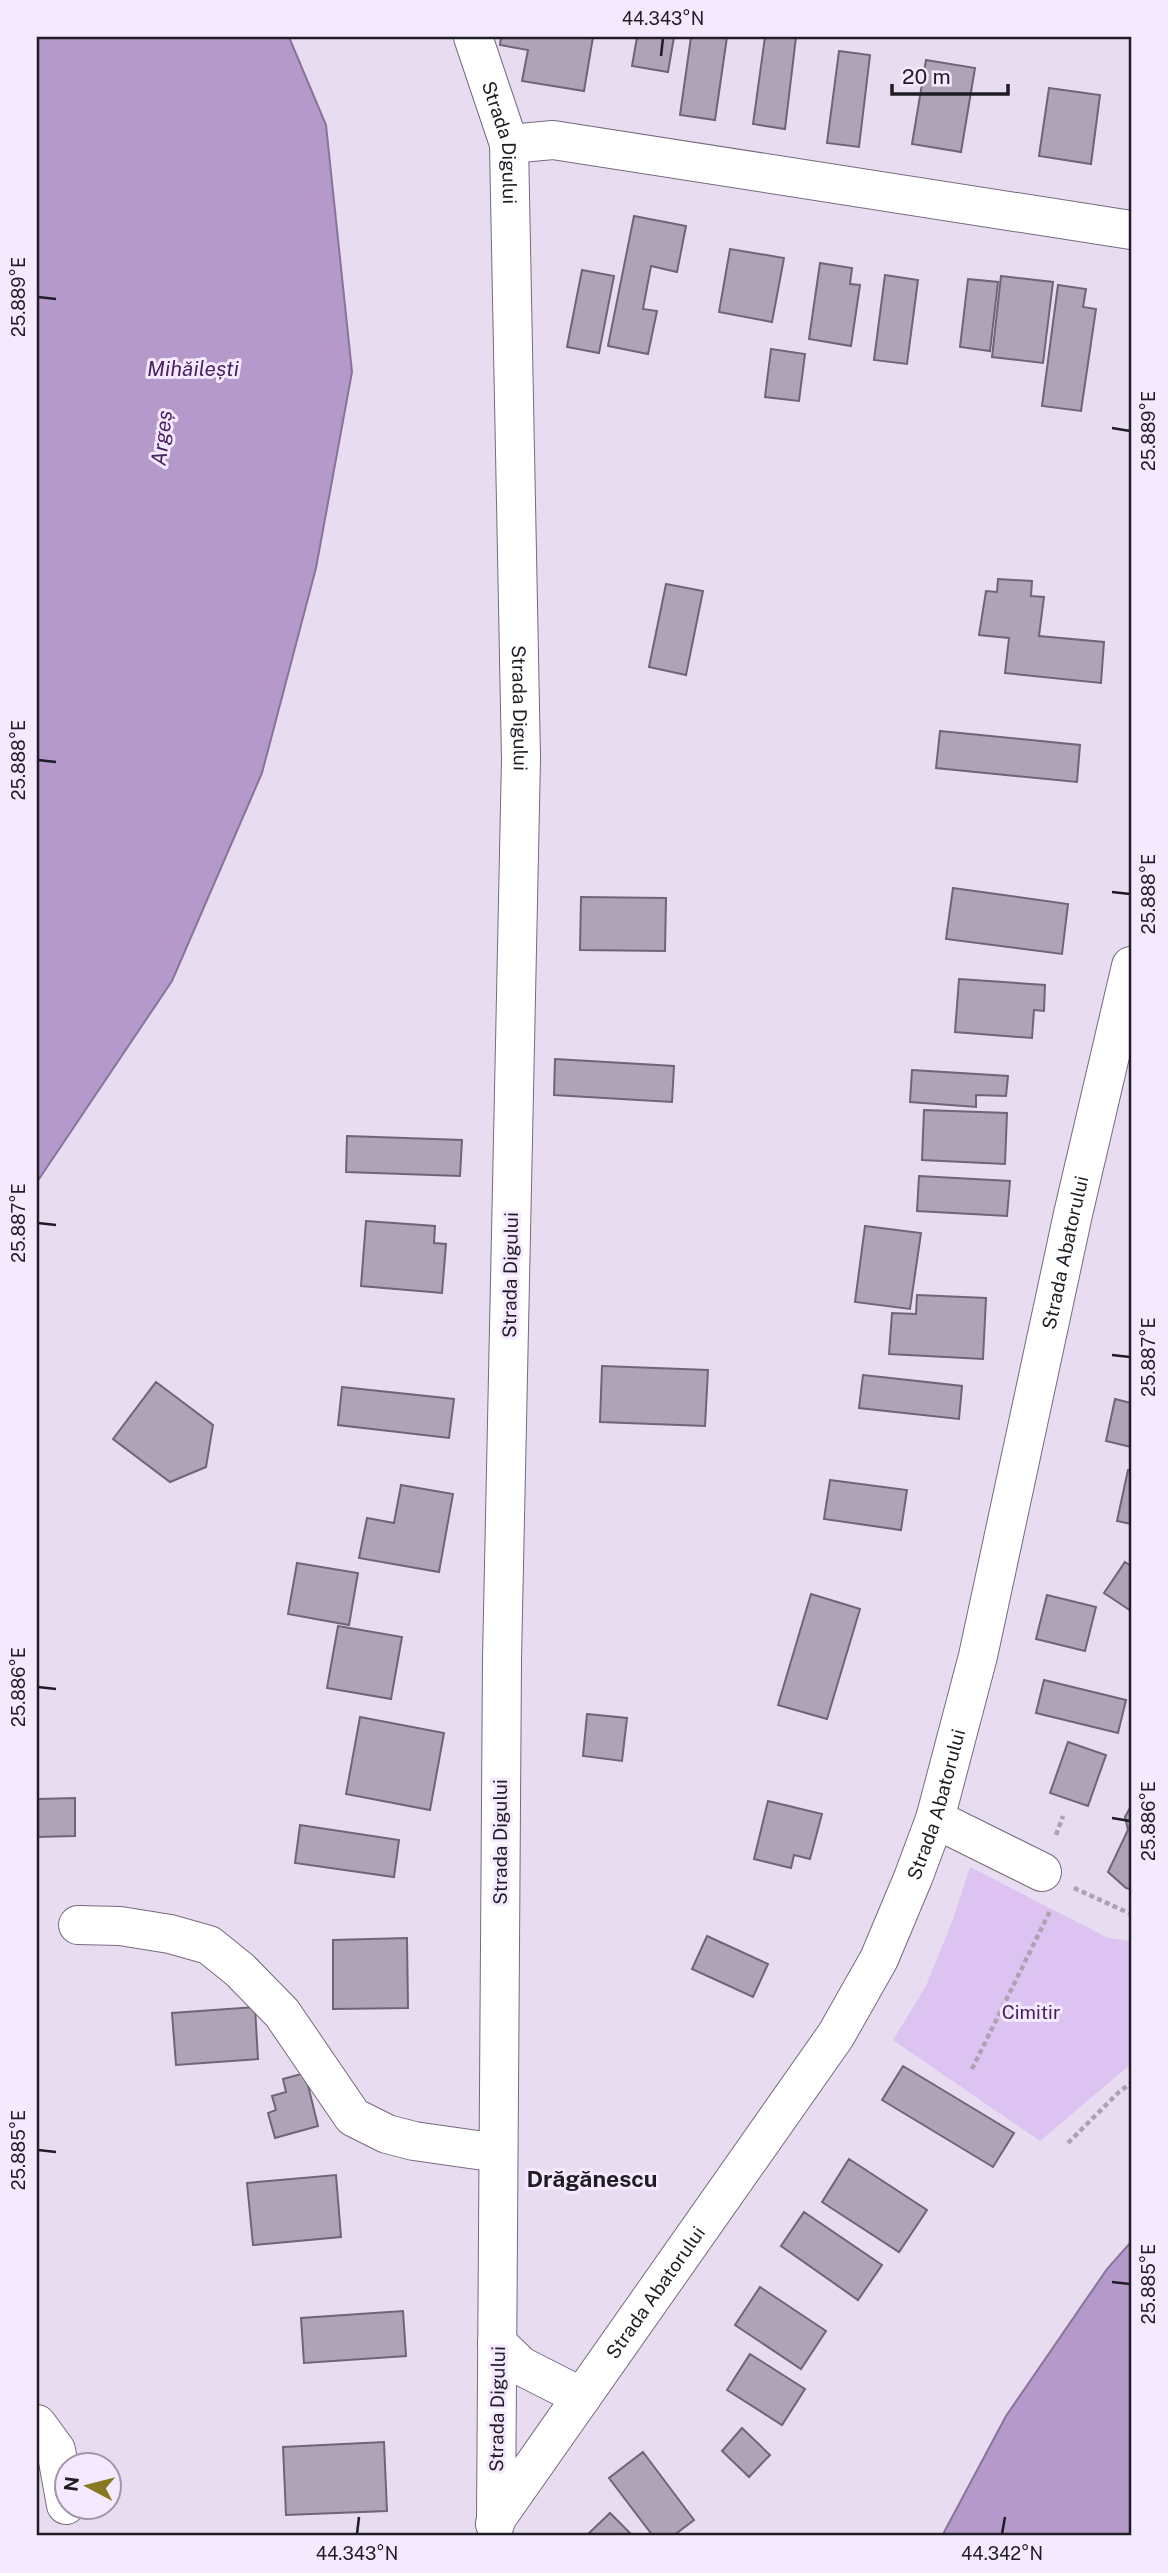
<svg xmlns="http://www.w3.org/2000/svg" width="1168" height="2573" font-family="'Public Sans',sans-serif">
	<rect width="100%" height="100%" fill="#e8dcf1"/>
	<path fill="#ddc3f2" d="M970 1867 1108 1938 1131 1941V2064L1040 2141 893 2040 926 1986 953 1919Z"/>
	<path fill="#b499ca" stroke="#887498" stroke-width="2" d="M37 37H289L326 125 352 372 316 568 262 773 172 981 37 1182Z
		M1131 2242V2536H942L1006 2416 1107 2269Z"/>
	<path fill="#aea3b7" stroke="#6f6577" stroke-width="2" d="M501 37H593L584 91 522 81 528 50 500 45Z
		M637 37H674L668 72 632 66Z
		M691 37H727L715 120 680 115Z
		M765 37H796L785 129 753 124Z
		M839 51 870 55 859 147 827 143Z
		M926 60 975 68 961 152 912 144Z
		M1049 88 1100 95 1091 164 1039 156Z
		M634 216 686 226 677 272 651 266 643 309 657 311 648 354 608 346Z
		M730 249 784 258 772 322 719 312Z
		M820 263 852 268 850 284 860 285 851 346 809 339Z
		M582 270 614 276 599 353 567 347Z
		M885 275 918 280 907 364 874 360Z
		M1001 276 1053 282 1043 363 992 357Z
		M968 279 998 282 990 351 960 347Z
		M1058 285 1086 289 1083 307 1096 309 1081 411 1042 406Z
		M771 349 805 354 799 401 765 397Z
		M998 579 1032 581 1031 596 1044 597 1039 636 1104 642 1101 683 1005 673 1009 638 979 635 986 591 997 592Z
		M666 584 703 591 686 675 649 667Z
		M940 731 1080 745 1077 782 936 768Z
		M953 888 1068 904 1062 954 946 939Z
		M581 897 666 898 665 951 580 950Z
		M959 979 1045 985 1044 1011 1034 1010 1032 1038 955 1032Z
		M555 1059 674 1066 672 1102 554 1095Z
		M912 1070 1008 1076 1006 1096 976 1095V1107L910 1102Z
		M924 1110 1007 1113 1005 1164 922 1160Z
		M347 1136 462 1140 460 1176 346 1172Z
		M919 1176 1010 1181 1007 1216 917 1211Z
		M366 1221 435 1226 434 1243 446 1244 442 1293 361 1286Z
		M865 1226 921 1233 910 1309 855 1302Z
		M917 1295 986 1298 983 1359 889 1354 892 1313 916 1314Z
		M602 1366 708 1370 705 1426 600 1422Z
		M863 1375 962 1386 959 1419 859 1408Z
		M156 1382 213 1425 206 1467 170 1482 113 1439Z
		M342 1387 454 1399 449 1438 338 1425Z
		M1115 1399 1131 1403V1447L1106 1441Z
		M1128 1470H1131V1524L1117 1521Z
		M830 1480 907 1490 901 1530 824 1519Z
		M401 1485 453 1494 439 1572 359 1558 367 1518 394 1523Z
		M1125 1562 1131 1566V1611L1104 1593Z
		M297 1563 358 1573 349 1625 288 1614Z
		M811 1594 860 1609 827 1719 778 1705Z
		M1047 1595 1096 1607 1085 1651 1036 1639Z
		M338 1626 402 1637 391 1699 327 1688Z
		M1044 1680 1126 1700 1118 1733 1036 1713Z
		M587 1714 627 1718 622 1761 583 1756Z
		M360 1717 444 1733 430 1810 346 1794Z
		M1068 1742 1106 1755 1088 1806 1050 1793Z
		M75 1798V1836L37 1837V1799Z
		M768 1801 822 1814 810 1859 794 1855 791 1868 754 1859Z
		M1131 1806V1889L1126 1888 1108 1872 1128 1830 1125 1817Z
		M300 1825 399 1840 394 1877 295 1863Z
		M707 1936 768 1964 753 1997 692 1969Z
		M407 1938 408 2008 333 2009V1940Z
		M255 2007 258 2059 176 2065 172 2013Z
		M903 2066 1014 2133 993 2167 882 2100Z
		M305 2073 318 2126 275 2138 268 2113 276 2110 272 2096 286 2092 283 2079Z
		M849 2159 927 2210 899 2252 822 2202Z
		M336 2175 341 2237 253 2245 247 2183Z
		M804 2212 882 2265 858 2300 781 2246Z
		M760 2287 826 2331 801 2369 735 2325Z
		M403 2311 406 2356 304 2363 301 2318Z
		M750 2354 805 2389 782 2425 727 2390Z
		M742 2428 770 2455 749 2477 722 2451Z
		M384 2442 387 2511 286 2515 283 2447Z
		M643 2452 694 2520 673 2536H653L609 2478Z
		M610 2513 633 2536H586Z"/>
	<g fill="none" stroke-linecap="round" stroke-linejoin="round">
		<g stroke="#756b7d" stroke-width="40">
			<g id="minor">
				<path id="s1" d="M473 37 509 144 521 759 502 1660 496 2519"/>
				<path d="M509 144 553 140 1131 230"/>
				<path d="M935 1819 1042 1872"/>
				<path d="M78 1925 120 1926 170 1934 209 1945 240 1970 282 2013 353 2117 387 2134 414 2141 498 2153"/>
				<path d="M497 2343 521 2366 582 2397"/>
				<path d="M37 2424 56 2450 66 2505"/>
				<path id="s2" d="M495 2524 496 2519 836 2035 879 1959 913 1878 935 1819 978 1656 1073 1214 1131 966"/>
			</g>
		</g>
		<path stroke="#aca2b3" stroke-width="4.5" stroke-dasharray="5 3.5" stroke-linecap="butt" d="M1056 1835 1063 1816
			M1074 1888 1131 1914
			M972 2069 1051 1909
			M1068 2143 1119 2092 1131 2083"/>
		<use href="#minor" stroke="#fff" stroke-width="38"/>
	</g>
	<path fill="none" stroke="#201c24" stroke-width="2.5" d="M661 56 663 38M38 297 56 299M1112 428 1130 431M38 760 56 762M1112 892 1130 894M38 1223 56 1225M1112 1355 1130 1357M38 1687 56 1689M1112 1818 1130 1821M38 2150 56 2152M1112 2282 1130 2284M357 2534 359 2517M1002 2534 1005 2517"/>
	<g text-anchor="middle" stroke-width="6" stroke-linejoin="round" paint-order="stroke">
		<g font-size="19" fill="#201c24" stroke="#f5e9ff">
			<text dy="7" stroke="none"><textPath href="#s1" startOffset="110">Strada Digului</textPath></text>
			<text dy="7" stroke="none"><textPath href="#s1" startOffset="677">Strada Digului</textPath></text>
			<text dy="7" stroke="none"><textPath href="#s2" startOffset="1416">Strada Abatorului</textPath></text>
			<text transform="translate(510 1275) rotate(-89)" y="7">Strada Digului</text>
			<text dy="7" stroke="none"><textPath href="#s2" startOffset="849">Strada Abatorului</textPath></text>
			<text transform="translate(500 1842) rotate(-90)" y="7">Strada Digului</text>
			<text dy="7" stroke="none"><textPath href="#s2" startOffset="282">Strada Abatorului</textPath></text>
			<text transform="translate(497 2409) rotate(-89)" y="7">Strada Digului</text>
		</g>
		<g font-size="19" fill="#441f5b" stroke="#f5e9ff">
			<text x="1031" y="2019">Cimitir</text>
		</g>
		<g font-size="21" font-style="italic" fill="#482360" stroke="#f5e9ff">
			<text x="193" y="376">Mihăilești</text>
			<text transform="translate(162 438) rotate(-83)" y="7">Argeș</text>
		</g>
		<g font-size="23" font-weight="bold" fill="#201c24" stroke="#f5e9ff">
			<text x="592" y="2187">Drăgănescu</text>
		</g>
	</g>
	<rect width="1168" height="2573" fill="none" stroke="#f5e9ff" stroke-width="77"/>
	<g transform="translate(88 2486) rotate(277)"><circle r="33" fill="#f5e9ff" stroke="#a097a7" stroke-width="2"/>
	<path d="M0-5L12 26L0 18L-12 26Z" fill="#87791d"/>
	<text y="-10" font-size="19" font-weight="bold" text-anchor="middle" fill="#201c24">N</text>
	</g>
	<path d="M892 84v10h116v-10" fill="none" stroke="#201c24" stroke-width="3.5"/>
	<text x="902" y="84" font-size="21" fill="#201c24" stroke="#f5e9ff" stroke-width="5" paint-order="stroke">20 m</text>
	<rect x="38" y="38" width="1092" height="2496" fill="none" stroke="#201c24" stroke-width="2.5"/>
	<g font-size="18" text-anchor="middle" fill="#201c24">
		<text x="663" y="25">44.343°N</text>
		<text transform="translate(19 297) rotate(-90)" y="6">25.889°E</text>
		<text transform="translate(1149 431) rotate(-90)" y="6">25.889°E</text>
		<text transform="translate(19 760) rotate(-90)" y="6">25.888°E</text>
		<text transform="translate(1149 894) rotate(-90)" y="6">25.888°E</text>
		<text transform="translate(19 1223) rotate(-90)" y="6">25.887°E</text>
		<text transform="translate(1149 1357) rotate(-90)" y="6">25.887°E</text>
		<text transform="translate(19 1687) rotate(-90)" y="6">25.886°E</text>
		<text transform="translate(1149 1821) rotate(-90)" y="6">25.886°E</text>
		<text transform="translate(19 2150) rotate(-90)" y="6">25.885°E</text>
		<text transform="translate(1149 2284) rotate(-90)" y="6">25.885°E</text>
		<text x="357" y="2560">44.343°N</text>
		<text x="1002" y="2560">44.342°N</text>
	</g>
</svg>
